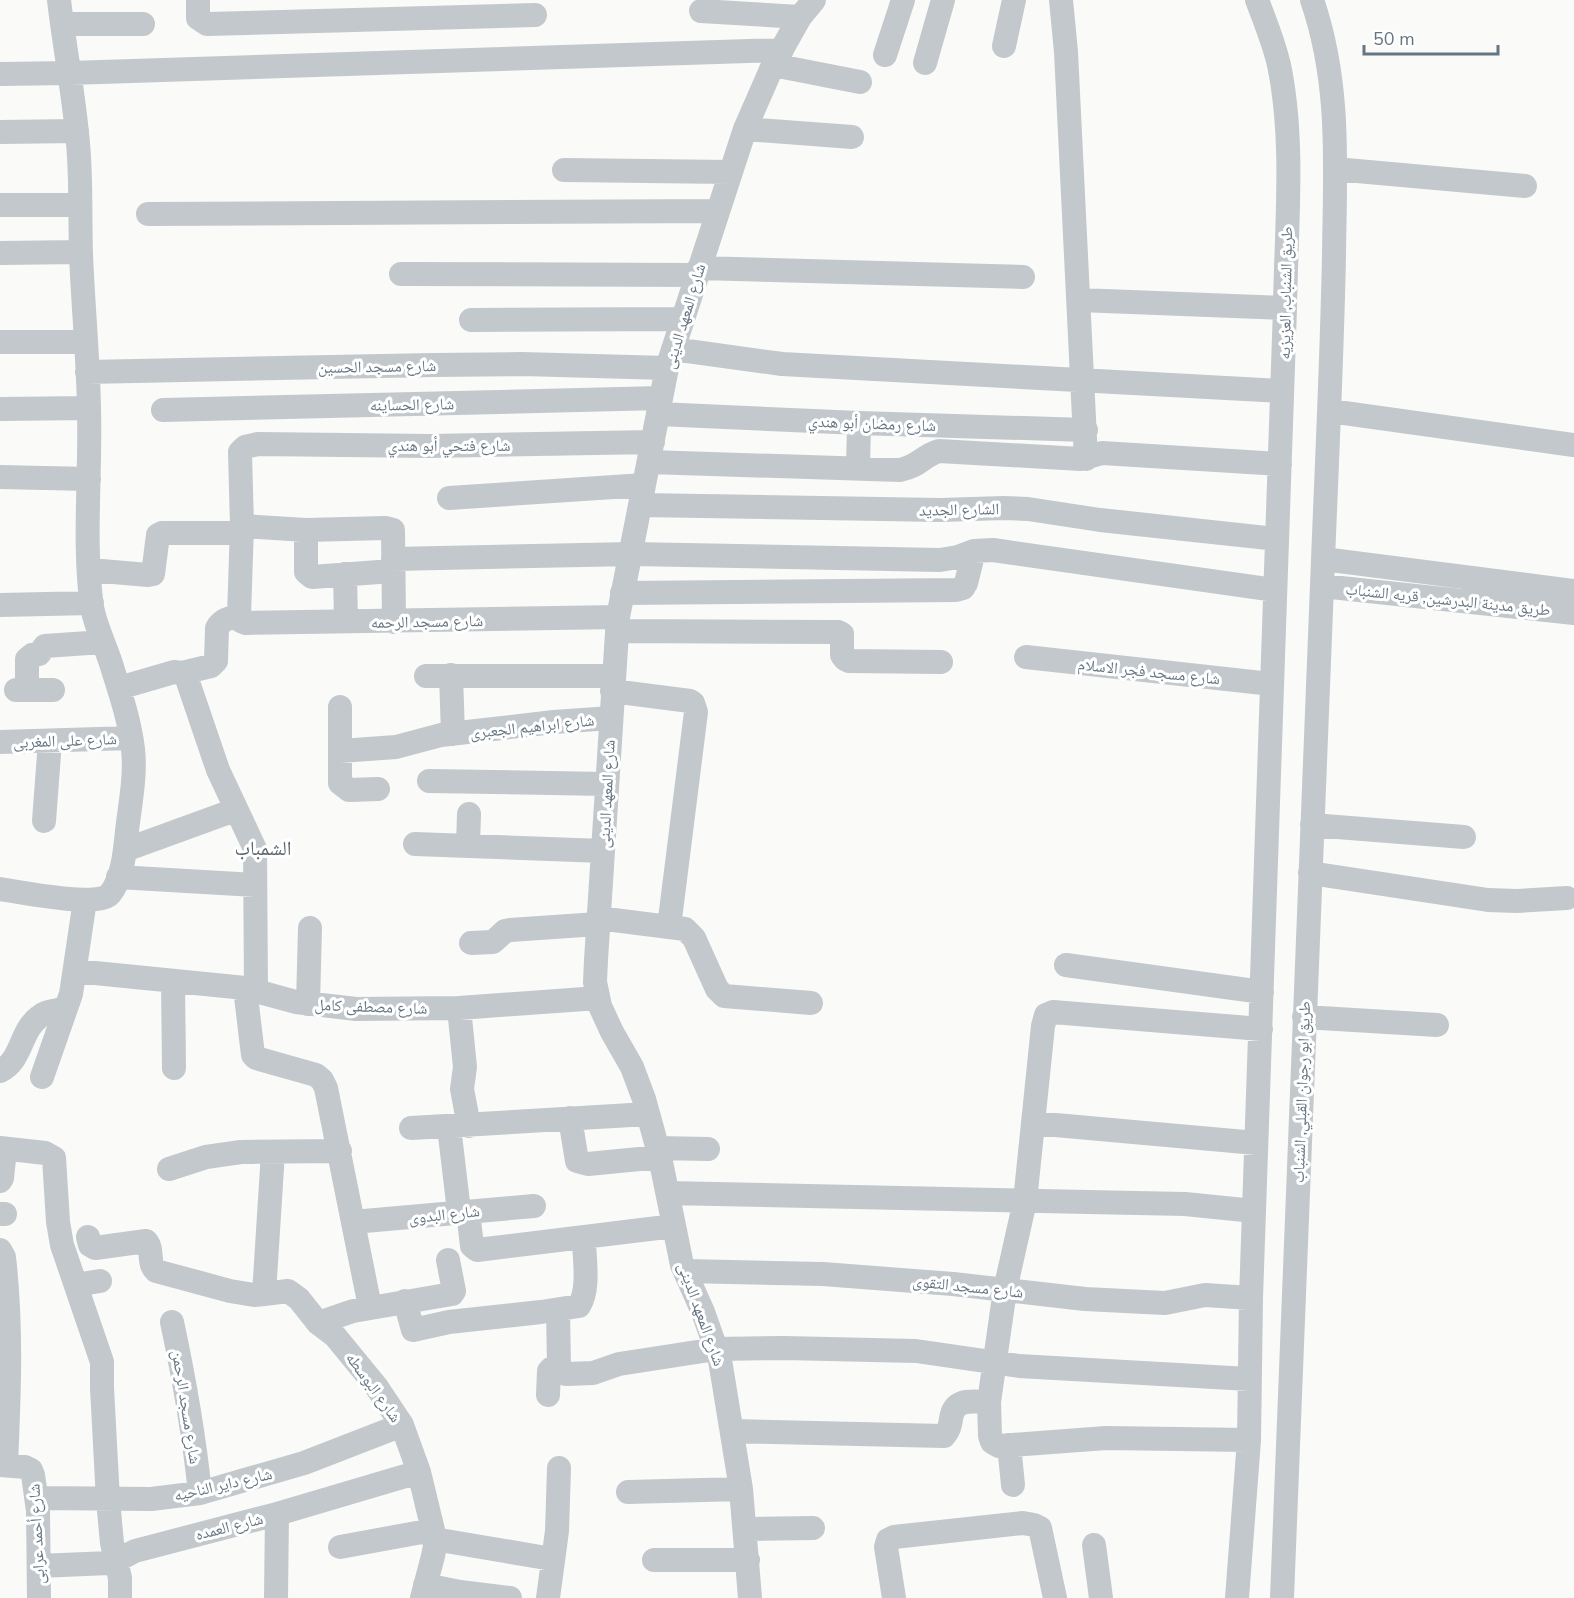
<svg xmlns="http://www.w3.org/2000/svg" width="1574" height="1598" font-family="'Nunito Sans','Noto Naskh Arabic',sans-serif">
	<rect width="100%" height="100%" fill="#fafaf8"/>
	<g fill="none" stroke-linecap="round" stroke-linejoin="round">
		<path stroke="#c3c8cc" stroke-width="24" d="M198 0V18L207 24 535 15
			M1061 0 1066 52 1086 459
			M701 11 800 17
			M62 24H143
			M1004 46 1014 0
			M885 55 903 0
			M925 63 943 0
			M773 65 860 82
			M0 74 70 73 782 50
			M745 129 852 137
			M0 132 77 131
			M1335 169 1525 186
			M564 170 730 172
			M0 205H80
			M148 214 717 211
			M0 253 81 252
			M699 268 1023 277
			M401 274 697 275
			M1079 300 1285 308
			M471 320 683 319
			M0 342H85
			M673 349 782 364 1282 391
			M87 372 433 365 522 364 667 368
			M0 409 89 408
			M163 410 661 398
			M1330 411 1574 445
			M658 414 859 423 1086 430
			M649 462 900 470C920 466 922 456 939 451L1081 459 1102 453 1280 464
			M858 468 859 423
			M0 477 89 479
			M449 498 644 485
			M640 505 940 510 1004 508 1028 509 1100 520 1277 539
			M306 530 385 528 393 530 394 622
			M393 559 632 554 940 560 958 557 974 551 993 550 1275 590
			M1323 559 1574 591
			M90 570 148 575 153 574 158 535 162 533H242
			M392 571 312 577 306 572V530L242 526 240 452 245 447 258 444 431 446 653 442
			M345 574 346 621
			M1322 586 1574 613
			M622 593 956 590 963 588 966 583 974 551
			M0 605 92 603
			M239 616 241 621 246 623 618 617
			M239 616 242 526
			M617 631 838 632 842 634V655L845 659 849 661 941 662
			M1026 657 1272 684
			M182 673 211 666 216 661 217 628C222 619 230 618 239 616
			M451 675 453 734
			M426 676H613
			M119 688 174 672 182 673 187 679 218 770 255 849 256 990
			M16 690H53
			M27 690V659L32 655 39 654 45 646 103 642
			M612 691 690 701 693 703 696 712 669 927
			M340 707V783L349 790 378 789
			M0 742 131 738
			M340 751 396 747 441 735 554 722 611 718
			M429 781 607 784
			M44 821 50 741
			M1312 825 1464 837
			M415 844 603 851
			M468 845 469 814
			M125 850 235 810
			M1310 873 1488 900 1517 901 1567 898
			M118 877 255 885
			M0 889C19 892 99 908 110 894 123 878 125 850 127 831 130 804 136 776 133 749 130 723 121 695 113 670 107 648 96 629 92 607 83 543 91 472 89 408 88 356 83 305 81 254 80 222 81 189 79 157 76 104 65 53 59 0
			M598 918 685 929 694 938 717 989 724 996 811 1003
			M471 943 493 942 505 931 510 930 598 924
			M1066 965 1262 992
			M75 971 245 988 296 1002 356 1009 459 1008 598 998
			M173 982 174 1068
			M245 988 253 1055 256 1058 316 1075 322 1080 326 1088 370 1307
			M308 1004 310 928
			M459 1008 465 1067 462 1089 469 1126
			M1304 1017 1437 1025
			M0 1071C22 1061 20 1031 39 1017 46 1010 58 1012 66 1007
			M42 1077 71 994 85 900
			M570 1118 577 1161 588 1164 660 1157
			M1033 1123 1256 1143
			M449 1127 459 1211
			M411 1128 648 1114
			M0 1148 45 1153 54 1158 58 1222 62 1245 102 1362V1388L108 1500 112 1543 120 1578V1598
			M657 1148 708 1149
			M169 1169 206 1157 241 1152 340 1151
			M0 1181 2 1178 5 1149
			M668 1193 1185 1204 1254 1211
			M468 1211 472 1246 477 1250 674 1226
			M0 1214H5
			M353 1222 534 1206
			M88 1237 90 1245 95 1248 146 1241C154 1249 147 1263 156 1271L230 1291 254 1295 264 1294 273 1152
			M0 1250 4 1257C12 1327 9 1396 6 1465
			M685 1271 823 1274 953 1284 1085 1299 1165 1303 1205 1295 1251 1298
			M76 1285 100 1281
			M264 1294 288 1291 299 1299 318 1323 335 1336 376 1386 402 1425 419 1472 433 1530 435 1546 433 1556 422 1598
			M405 1301 413 1330 449 1322 541 1312 579 1306C590 1288 584 1259 584 1238
			M558 1310 559 1368 560 1371 566 1374 593 1373 619 1364 716 1349 784 1348 916 1351 1019 1366 1249 1379
			M172 1322C184 1378 194 1435 200 1493
			M318 1323 353 1311 452 1294 454 1291 448 1260
			M548 1395 549 1371 552 1368H559
			M733 1431 944 1436C949 1430 950 1426 951 1419 954 1397 972 1402 989 1402
			M1249 1440 1106 1438 999 1446 992 1442 990 1436 989 1402 1005 1290 1025 1201 1043 1026 1046 1015 1053 1012 1261 1029
			M1009 1445 1013 1485
			M0 1465 25 1467 31 1470 33 1475 38 1511 39 1598
			M628 1492 741 1489
			M37 1498 151 1499 200 1493 304 1463 402 1425
			M745 1529 813 1528
			M434 1539 552 1559
			M1094 1545 1101 1598
			M340 1547 433 1530
			M654 1560H748
			M39 1566 109 1563 116 1561 135 1551 277 1514 419 1472
			M425 1585 460 1592 510 1598
			M276 1598 277 1514
			M548 1598 557 1531 559 1468
			M750 1598 741 1489 720 1360 703 1312 682 1265 660 1157 644 1099 632 1067 612 1032 600 1006 595 982 596 960 618 617 667 368 745 129 773 65 800 17 814 0
			M894 1598 886 1547 888 1540 894 1537 1023 1523 1034 1525 1040 1528 1055 1598
			M1237 1598 1249 1440 1251 1298 1285 308C1286 230 1295 141 1279 65 1274 43 1265 21 1257 0
			M1282 1598C1295 1252 1310 906 1323 560 1327 459 1332 357 1334 255 1335 167 1341 84 1312 0"/>
	</g>
	<g text-anchor="middle" stroke-width="6" stroke-linejoin="round" paint-order="stroke">
		<g font-size="16" fill="#657683" stroke="#fff">
			<text transform="translate(1285 293) rotate(-89)" y="6">طريق الشنباب, العزيزيه</text>
			<text transform="translate(684 316) rotate(-73)" y="6">شارع المعهد الدينى</text>
			<text transform="translate(377 366) rotate(-1)" y="6">شارع مسجد الحسين</text>
			<text transform="translate(412 404) rotate(-1)" y="6">شارع الحساينه</text>
			<text transform="translate(872 423) rotate(2)" y="6">شارع رمضان أبو هندي</text>
			<text x="449" y="451">شارع فتحي أبو هندي</text>
			<text transform="translate(959 509) rotate(-1)" y="6">الشارع الجديد</text>
			<text transform="translate(1448 599) rotate(6)" y="6">طريق مدينة البدرشين, قريه الشنباب</text>
			<text transform="translate(427 621) rotate(-1)" y="6">شارع مسجد الرحمه</text>
			<text transform="translate(1149 671) rotate(6)" y="6">شارع مسجد فجر الاسلام</text>
			<text transform="translate(532 726) rotate(-6)" y="6">شارع ابراهيم الجعبرى</text>
			<text transform="translate(65 740) rotate(-2)" y="6">شارع على المغربى</text>
			<text transform="translate(606 794) rotate(-87)" y="6">شارع المعهد الدينى</text>
			<text transform="translate(371 1006) rotate(2)" y="6">شارع مصطفى كامل</text>
			<text transform="translate(1301 1092) rotate(-88)" y="6">طريق ابو رجوان القبلي, الشنباب</text>
			<text transform="translate(444 1214) rotate(-6)" y="6">شارع البدوى</text>
			<text transform="translate(968 1286) rotate(6)" y="6">شارع مسجد التقوى</text>
			<text transform="translate(702 1314) rotate(70)" y="6">شارع المعهد الدينى</text>
			<text transform="translate(374 1387) rotate(54)" y="6">شارع البوسطه</text>
			<text transform="translate(187 1407) rotate(81)" y="6">شارع مسجد الرحمن</text>
			<text transform="translate(223 1484) rotate(-13)" y="6">شارع داير الناحيه</text>
			<text transform="translate(229 1526) rotate(-14)" y="6">شارع العمده</text>
			<text transform="translate(36 1534) rotate(-93)" y="6">شارع أحمد عرابى</text>
		</g>
		<g font-size="20" fill="#57646e" stroke="#fff">
			<text x="263" y="855">الشمباب</text>
		</g>
	</g>
	<path d="M1364 45v9h134v-9" fill="none" stroke="#657683" stroke-width="3"/>
	<text x="1373" y="45" font-size="18" fill="#657683" stroke="#ffffff" stroke-width="4.5" paint-order="stroke">50 m</text>
</svg>
